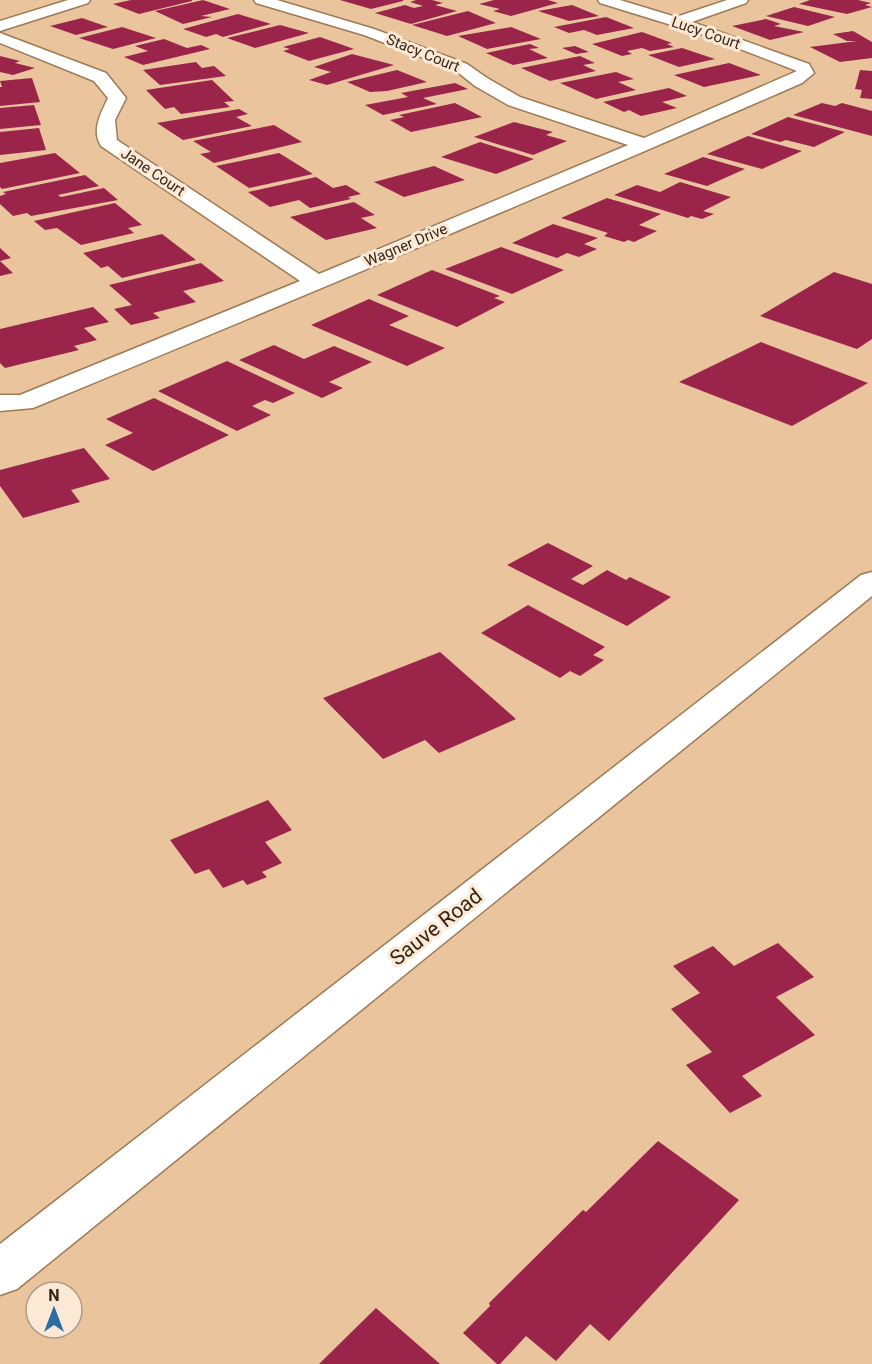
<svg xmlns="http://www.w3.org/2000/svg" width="872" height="1364" font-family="Roboto,sans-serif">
	<rect width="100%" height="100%" fill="#eac49d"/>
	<path fill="#9b254a" d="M131 0H192V1L139 14 113 4Z
		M203 0 230 9 201 16 212 17 183 24 155 11Z
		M340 0H403V1L371 9Z
		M416 0H432L443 3 435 5 457 11 411 24 375 13 405 5 414 8 423 6 410 2Z
		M494 0H548L558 3 511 16 493 11 500 9 479 4Z
		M810 0H858L871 3 865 5 872 7 847 14 799 4Z
		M572 5 599 16 569 21 538 11Z
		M794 7 835 17 808 26 766 16Z
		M468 11 496 23 447 36 412 25Z
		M238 14 271 24 223 37 216 34 206 37 183 29Z
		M606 17 634 28 597 35 584 30 569 33 554 27Z
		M82 18 108 27 76 35 50 26Z
		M766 19 781 24 774 26 804 32 770 40 732 26Z
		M280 25 309 33 255 48 227 38Z
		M122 27 156 38 113 49 79 38Z
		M511 27 541 39 487 49 458 36Z
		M853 31 872 42V58L840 62 810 47 857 41H847L833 34Z
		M642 32 672 43 667 44 674 47 650 51 642 48 627 51 632 54 622 56 592 44Z
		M320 37 354 49 309 61 283 51 290 49 283 47Z
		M164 39 187 48 201 45 210 49 143 65 124 57 148 51 135 46Z
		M530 44 539 48 529 49 548 58 513 65 486 53Z
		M575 46 589 52 576 54 562 48Z
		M682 48 715 59 679 67 648 55Z
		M352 54 394 65 327 85 309 80 331 72 314 67Z
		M0 56 20 61 15 63 35 68 13 75 0 72Z
		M580 56 595 63 583 65 596 71 550 81 521 68Z
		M196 62 202 68 214 66 226 76 160 85 143 70Z
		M729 63 761 75 704 87 674 75Z
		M397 70 427 82 387 91 370 92 347 82Z
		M860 70 872 71V99L860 98 862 90 855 89Z
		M616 72 634 79 618 82 636 90 596 99 560 83Z
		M32 78 40 102 0 106V87H2L0 81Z
		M212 80 234 101 224 102 230 107 181 114 174 107 165 109 146 90Z
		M455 83 468 89 423 98 437 104 383 115 365 105 408 97 401 93Z
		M669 88 687 96 662 102 677 108 641 116 629 110 624 112 603 102Z
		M455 103 482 117 411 132 390 120 404 117 399 115Z
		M822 103 835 106 842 103 872 111V136L793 115Z
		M34 105 41 125 0 129V108Z
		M239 109 248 114 236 117 252 126 183 140 157 123Z
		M788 117 845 132 814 147 786 140 780 142 751 134Z
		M514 122 553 132 546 135 567 141 533 155 474 137Z
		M274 125 302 142 214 163 200 154 211 152 193 141Z
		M39 128 46 150 0 155V132Z
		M748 136 802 151 762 169 707 154Z
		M480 142 534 159 496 174 441 157Z
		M55 153 80 173 2 189 0 187V163Z
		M279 153 313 174 249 188 216 166Z
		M703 157 745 169 707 186 664 174Z
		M434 166 465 180 404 197 374 182Z
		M85 175 99 186 58 195 61 197 104 188 118 200 31 216 27 213 13 216 0 204V196L6 194 3 192Z
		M316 177 333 188 346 185 361 194 348 197 351 199 310 208 299 200 270 207 248 192Z
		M680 182 731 197 703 211 714 214 702 219 691 216 688 218 614 195 637 185 660 192Z
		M607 198 661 214 639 225 657 231 634 242 628 240 624 242 604 236 608 233 561 218Z
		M354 202 375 215 361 218 377 228 326 240 290 217Z
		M115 203 142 225 128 228 134 233 81 245 57 228 45 230 34 221Z
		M553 224 598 238 584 244 597 249 579 257 567 253 557 258 512 243Z
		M162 234 196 260 122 278 108 266 101 268 83 253Z
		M501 247 564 270 512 294 445 269Z
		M0 248 11 258 0 261 13 273 0 276Z
		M201 263 224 281 183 291 196 302 153 313 160 318 131 325 114 309 132 305 109 285Z
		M432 270 500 296 494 298 505 302 457 327 377 295Z
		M834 272 872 284V339L857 349 760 316Z
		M369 299 409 316 389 325 445 348 407 366 311 325Z
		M93 307 109 322 84 328 97 340 74 346 79 350 5 368 0 363V329Z
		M761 342 868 383 792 426 679 382Z
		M274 345 304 359 334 346 372 362 329 382 343 388 322 398 239 360Z
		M227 361 295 393 273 403 265 400 252 406 271 415 237 431 158 391Z
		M154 398 229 435 153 471 105 445 133 433 106 419Z
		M84 448 110 479 71 490 80 502 23 518 0 486V470Z
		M548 543 593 566 571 579 583 585 607 570 626 580 630 577 671 597 627 626 507 565Z
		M528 605 605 647 593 655 604 660 580 676 570 671 560 678 481 633Z
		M440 652 516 719 439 753 425 740 383 759 323 698Z
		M268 800 292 830 265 842 282 863 262 872 267 877 247 885 243 880 223 888 209 869 195 874 170 840Z
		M778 943 814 977 776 997 815 1035 742 1076 762 1096 730 1113 686 1065 712 1052 671 1009 700 993 673 966 713 946 734 966Z
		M658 1141 739 1200 609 1341 590 1324 556 1361 526 1336 500 1364H497L463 1333 490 1306 489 1303 583 1210 586 1212Z
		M376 1308 440 1364H319Z"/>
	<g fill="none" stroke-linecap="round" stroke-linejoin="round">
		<g stroke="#9d7a55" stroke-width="3">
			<path id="street" d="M68 0H90L88 3 0 31V21Z
				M254 0H277L374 29 467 64 487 78 520 97 644 138 797 71 704 35 600 3 598 0H620L676 17 727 0H748L746 3 692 22 809 64 814 73 802 83C547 194 290 302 33 408L0 411V395H20L300 281 101 146C91 130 101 113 108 98L94 81 0 43V33L106 73 126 98 115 120 117 140 319 274 628 145 508 105 475 86 455 70 364 35 256 3Z"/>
		</g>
		<g stroke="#9d7a55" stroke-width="3">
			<path id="secondary" d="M872 572V596L17 1289 0 1295V1244L861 575Z"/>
		</g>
		<use href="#street" fill="#fff" fill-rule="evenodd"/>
		<use href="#secondary" fill="#fff" fill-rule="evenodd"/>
	</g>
	<g text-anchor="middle" stroke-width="6" stroke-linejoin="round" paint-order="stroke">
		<g font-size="15" fill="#352617" stroke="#fce9d5">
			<text transform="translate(706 33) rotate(19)" y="5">Lucy Court</text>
			<text transform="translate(423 53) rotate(22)" y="5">Stacy Court</text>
			<text transform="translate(153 172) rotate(34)" y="5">Jane Court</text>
			<text transform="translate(406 245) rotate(-23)" y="5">Wagner Drive</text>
		</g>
		<g font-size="21" fill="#352617" stroke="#fce9d5">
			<text transform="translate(436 927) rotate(-38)" y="7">Sauve Road</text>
		</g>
	</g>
	<g transform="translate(54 1310)"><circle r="28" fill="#fce9d5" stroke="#ac9b89" stroke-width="1.5"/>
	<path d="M0-4.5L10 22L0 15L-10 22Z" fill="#2c6da3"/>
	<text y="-9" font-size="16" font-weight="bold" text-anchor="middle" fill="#352617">N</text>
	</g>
</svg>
